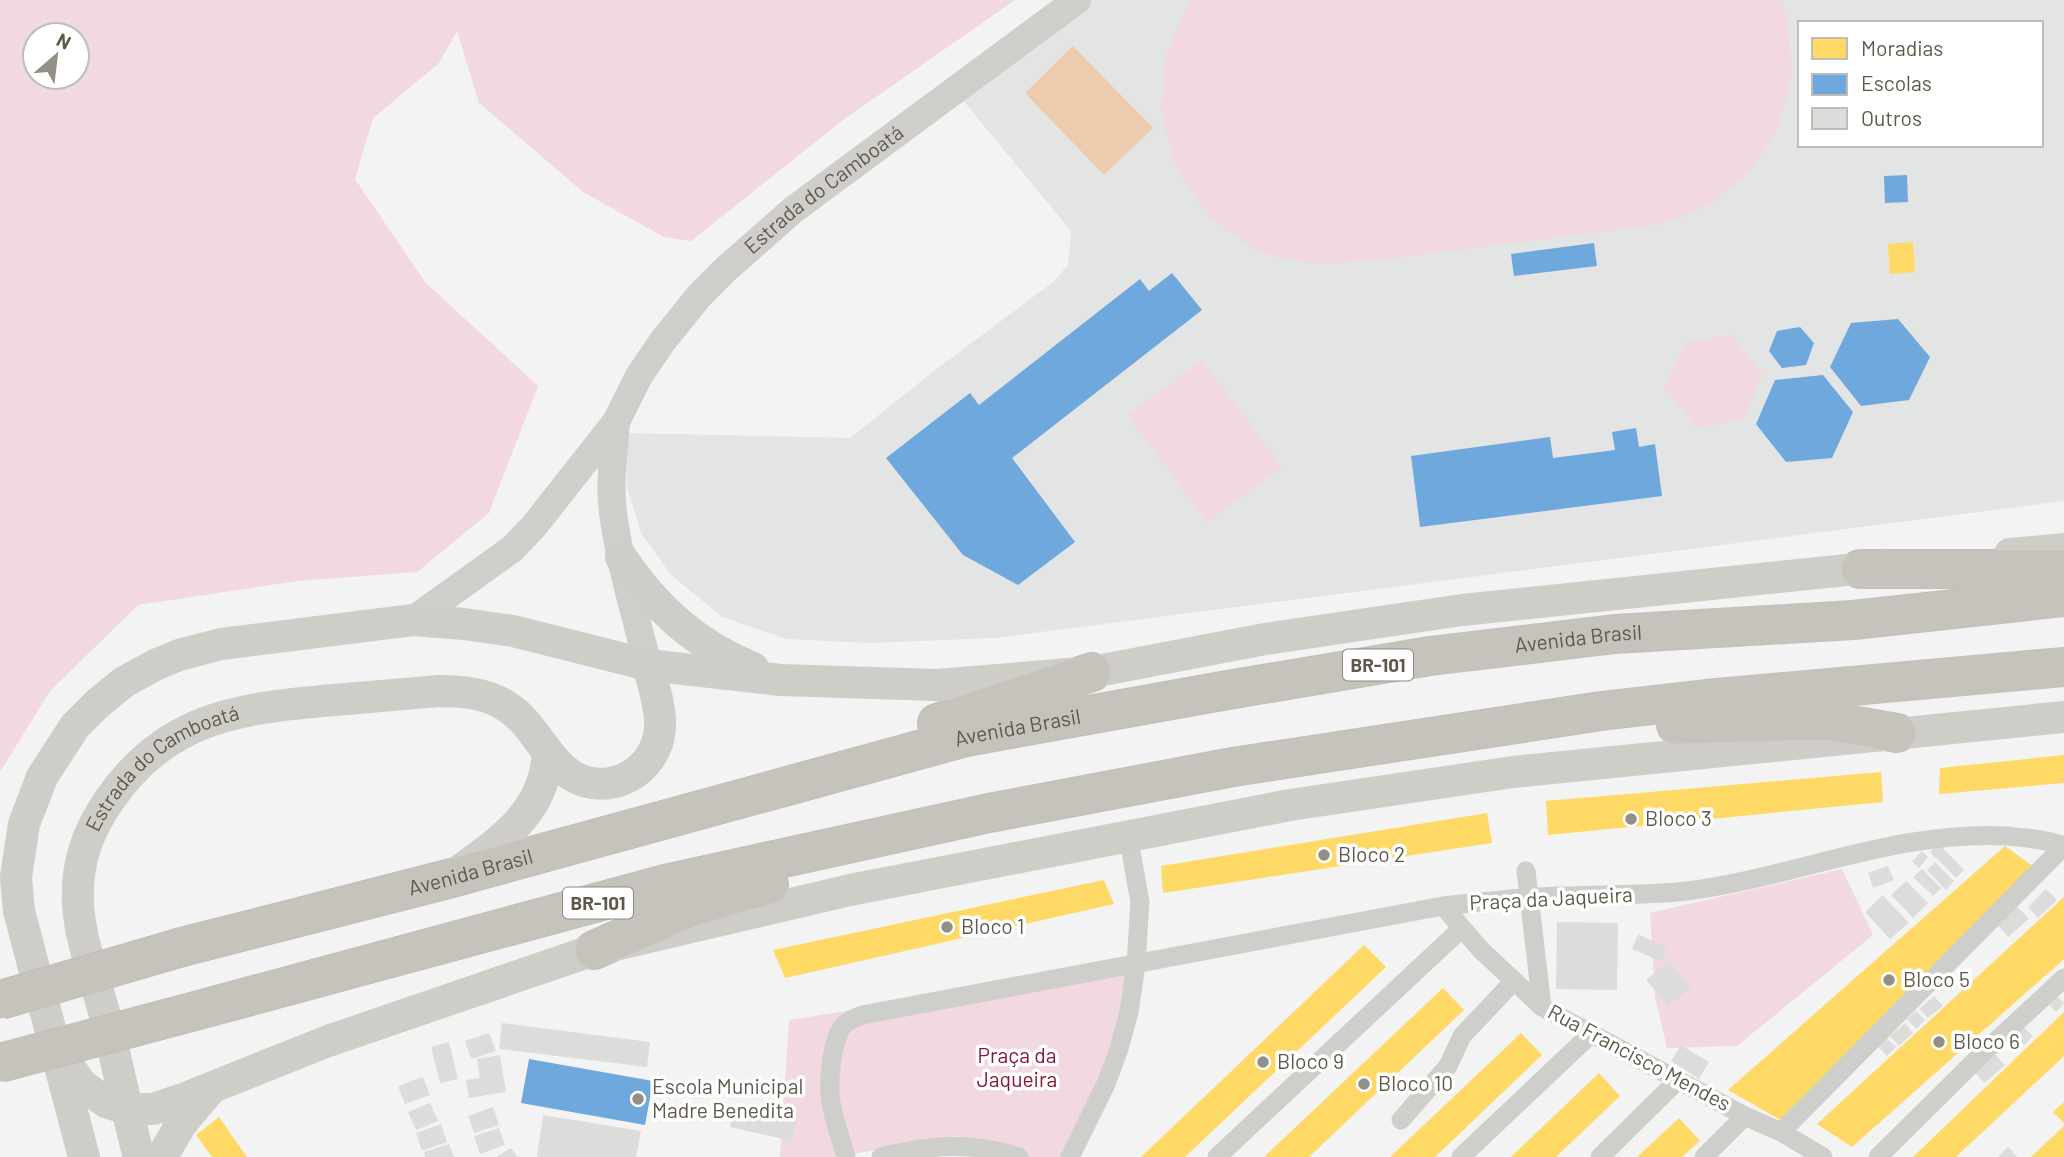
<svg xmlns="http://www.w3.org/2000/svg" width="2064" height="1157" font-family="Barlow,sans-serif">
	<rect width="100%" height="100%" fill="#f3f3f3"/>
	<path fill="#e3e4e4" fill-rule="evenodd" d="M1082 0H2064V501L995 638 869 643 787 639 722 617 671 575 641 533 627 487 626 433 850 438 930 374 1053 282 1068 265 1071 231 961 98ZM1800 23H2041V145H1800Z"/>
	<path fill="#f1d8e1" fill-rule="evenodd" d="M0 0H1015L843 120 691 241 664 237 583 192 479 103 457 31 439 63 373 118 355 179 425 282 538 386 489 513 417 572 297 581 138 605 50 691 0 772ZM35 35H77V77H35Z
		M1190 0H1781L1788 20 1792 75 1779 125 1751 171 1710 205 1662 224 1369 261 1313 264 1258 252 1210 217 1176 169 1161 111 1165 57Z
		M1731 335 1763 374 1743 420 1696 427 1664 387 1685 343Z
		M1202 360 1282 467 1207 522 1128 415Z
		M1842 869 1873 935 1737 1046 1667 1048 1655 997 1650 913Z
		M1136 966 1126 1012 1065 1157H1027L955 1136 835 1157H780L789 1020Z"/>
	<path fill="#efcbad" d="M1073 46 1153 128 1104 175 1025 93Z"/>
	<path fill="#ffd966" d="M1913 242 1915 272 1890 274 1888 244Z
		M2064 755V783L1939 794 1940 768Z
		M1881 772 1883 802 1548 835 1546 801Z
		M1487 813 1492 843 1163 893 1161 866Z
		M2005 846 2038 870 1782 1121 1728 1090Z
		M1104 880 1114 904 785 978 773 950Z
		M2064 897V959L1852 1147 1817 1124Z
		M1364 945 1386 967 1185 1157H1141Z
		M1443 988 1464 1010 1309 1157H1264Z
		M2064 1012V1056L1956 1157H1913Z
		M1521 1033 1542 1055 1435 1157H1390Z
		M1599 1073 1620 1096 1556 1157H1511Z
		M2064 1102V1123L2053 1112Z
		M219 1117 247 1157H212L196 1135Z
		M1679 1118 1700 1141 1682 1157H1637Z
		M2064 1126V1157H2031Z"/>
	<path fill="#6fa8dc" d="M1907 175 1908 202 1885 203 1884 176Z
		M1594 243 1597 266 1514 276 1511 254Z
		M1172 273 1202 310 1012 458 1075 542 1018 585 963 555 886 458 970 393 979 405 1140 279 1149 291Z
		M1898 319 1930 357 1909 400 1861 406 1830 367 1851 323Z
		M1800 327 1814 343 1806 365 1782 368 1769 351 1777 331Z
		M1823 375 1853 412 1832 458 1786 462 1756 424 1775 380Z
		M1636 428 1639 447 1655 444 1662 496 1420 527 1411 456 1550 437 1553 458 1615 450 1612 432Z
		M529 1059 653 1081 645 1125 521 1103Z"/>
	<path fill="#dcdcdb" d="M1938 843 1964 870 1956 878 1930 852Z
		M1922 851 1928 857 1919 868 1912 861Z
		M1935 862 1954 881 1946 890 1927 870Z
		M1888 866 1894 880 1873 888 1868 873Z
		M1922 869 1941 888 1933 896 1913 877Z
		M1906 881 1928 903 1913 918 1891 895Z
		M2046 889 2057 900 2038 918 2028 907Z
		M1883 895 1909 923 1890 939 1865 912Z
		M2015 904 2029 919 2008 937 1994 921Z
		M1557 922 1618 923 1617 990 1556 989Z
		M1638 934 1668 948 1662 962 1632 949Z
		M1669 961 1691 988 1668 1006 1646 980Z
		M2055 994 2064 1003 2056 1012 2047 1002Z
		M1934 996 1943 1006 1928 1018 1919 1009Z
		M1916 1011 1925 1020 1916 1029 1907 1019Z
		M502 1023 650 1042 647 1067 499 1049Z
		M1905 1023 1913 1033 1899 1046 1890 1036Z
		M2023 1027 2033 1036 2024 1045 2014 1035Z
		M489 1033 496 1051 471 1059 465 1041Z
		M1886 1038 1896 1047 1887 1056 1878 1046Z
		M449 1042 458 1079 440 1083 431 1047Z
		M1681 1045 1709 1062 1699 1079 1671 1061Z
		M1993 1052 2005 1065 1984 1083 1973 1070Z
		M500 1055 506 1092 469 1098 466 1080 480 1078 477 1059Z
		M423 1077 430 1095 405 1104 398 1086Z
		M430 1103 438 1121 416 1130 408 1112Z
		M734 1105 797 1119 792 1141 730 1127Z
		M493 1107 499 1125 474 1133 468 1116Z
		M543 1115 641 1131 636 1157H537Z
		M441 1124 447 1142 422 1151 416 1133Z
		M499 1128 505 1145 480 1154 474 1136Z
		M449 1144 454 1157H425L424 1152Z
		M2008 1147 2017 1157H1998Z
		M511 1148 517 1157H496Z"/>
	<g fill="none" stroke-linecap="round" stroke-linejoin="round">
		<g stroke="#c2c0b8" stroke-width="40">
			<g id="motorway">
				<path d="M1860 569H2064"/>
				<path d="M937 723 1092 672"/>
				<path d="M1676 725 1828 721 1897 733"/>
				<path id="s3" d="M182 947 448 879 966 737 1222 691 1430 656 1615 634 1853 620 2064 597"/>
				<path d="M594 950 692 907 769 885"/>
				<path d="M210 1007 665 884 989 813 1233 767 1601 711 1706 699 2064 667"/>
			</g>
		</g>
		<path stroke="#cececa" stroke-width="19" d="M1526 871 1542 1007
			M1443 906 1481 950 1542 1007 1745 1116 1781 1132 1823 1157
			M1401 1120 1448 1066 1462 1036 1513 982
			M846 1157C841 1139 834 1121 831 1103 828 1084 831 1041 843 1026 848 1020 855 1018 862 1015L1443 906C1482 902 1521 897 1560 896 1602 894 1645 896 1687 891 1796 877 1896 830 2007 836 2026 838 2046 839 2064 846L1781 1132
			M881 1157C931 1145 970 1141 1019 1157
			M1070 1157 1106 1084 1119 1049 1129 1012 1136 965 1140 902 1128 835
			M1217 1157 1461 929
			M1461 1157 1592 1033
			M1600 1157 1678 1080
			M1704 1157 1745 1116
			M1878 1157 1981 1055 2064 978"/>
		<g stroke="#d0ceca" stroke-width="28">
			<path d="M616 422C614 452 609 482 613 513 620 564 635 614 648 665"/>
			<path id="s1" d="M413 620 512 549 534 526 616 422 639 376 662 342 699 296 726 269 793 210 1077 0"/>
		</g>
		<g stroke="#cecdc8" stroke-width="32">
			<path d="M2010 554 2064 549"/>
			<path d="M621 557C655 608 696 645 753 668"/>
			<path d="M455 874C500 841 544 814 548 753"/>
			<path d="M61 1056 82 1085 106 1102 127 1109H153L183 1099 328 1041 594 950 850 890 1290 805 1513 772 2064 717"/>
			<path d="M84 1157 19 911 16 877 24 824 42 777 75 726 97 704 124 682 155 665 179 655 221 644 413 620 464 624 513 631 648 665 781 680 937 685 1092 672 1265 639 1462 610 1885 566"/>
			<path id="s2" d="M139 1157C126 1109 117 1060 104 1012 95 978 80 940 78 904 76 864 87 832 110 799 165 720 233 709 323 701 362 698 400 694 439 691 462 691 486 693 506 706 534 723 544 757 571 775 609 799 658 771 660 727 661 707 653 684 648 665"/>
			<path d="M162 1157 181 1124 209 1091"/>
		</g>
		<use href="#motorway" stroke="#c6c3bd" stroke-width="37"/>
		<g stroke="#c2c0b8" stroke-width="40" stroke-linecap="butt">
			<path id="motorway-bridge" d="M0 1000 182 947
				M0 1063 210 1007"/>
		</g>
		<use href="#motorway-bridge" stroke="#c6c3bd" stroke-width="37"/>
	</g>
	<g fill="#938f84" stroke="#fff" stroke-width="2.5">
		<circle cx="1631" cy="819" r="7"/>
		<circle cx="1324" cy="855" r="7"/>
		<circle cx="947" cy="927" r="7"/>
		<circle cx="1889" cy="980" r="7"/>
		<circle cx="1939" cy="1042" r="7"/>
		<circle cx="1263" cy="1062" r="7"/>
		<circle cx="1364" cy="1084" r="7"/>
		<circle cx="638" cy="1099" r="7"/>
	</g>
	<g text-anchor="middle" stroke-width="7" stroke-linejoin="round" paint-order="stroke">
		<g fill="#fff" stroke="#8f8b80" stroke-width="2">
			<rect x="1343" y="649.5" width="70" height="31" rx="5"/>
			<rect x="563" y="887.5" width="70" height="31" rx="5"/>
		</g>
		<g font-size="19" font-weight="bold" fill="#5f5949">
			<text x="1378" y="672">BR-101</text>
			<text x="598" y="910">BR-101</text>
		</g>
		<g font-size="21" fill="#5f5949" stroke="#fff">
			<text dy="7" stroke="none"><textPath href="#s1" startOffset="602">Estrada do Camboatá</textPath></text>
			<text dy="7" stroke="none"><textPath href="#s3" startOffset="1432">Avenida Brasil</textPath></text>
			<text dy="7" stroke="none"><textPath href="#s3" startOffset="864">Avenida Brasil</textPath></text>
			<text dy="7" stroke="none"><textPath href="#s2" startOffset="434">Estrada do Camboatá</textPath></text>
			<text dy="7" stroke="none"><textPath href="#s3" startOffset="298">Avenida Brasil</textPath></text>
			<text transform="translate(1551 899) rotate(-3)" y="7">Praça da Jaqueira</text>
			<text transform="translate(1639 1058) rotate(28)" y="7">Rua Francisco Mendes</text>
		</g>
		<g font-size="21" fill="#5f5949" stroke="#fff" text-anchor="start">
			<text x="1645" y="826">Bloco 3</text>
			<text x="1338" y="862">Bloco 2</text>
			<text x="961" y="934">Bloco 1</text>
			<text x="1903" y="987">Bloco 5</text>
			<text x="1953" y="1049">Bloco 6</text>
			<text x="1277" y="1069">Bloco 9</text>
			<text x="1378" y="1091">Bloco 10</text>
			<text x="652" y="1094">Escola Municipal<tspan x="652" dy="24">Madre Benedita</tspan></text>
		</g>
		<g font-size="21" fill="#831832" stroke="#fff">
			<text x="1017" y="1063">Praça da<tspan x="1017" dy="24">Jaqueira</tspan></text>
		</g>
	</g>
	<rect x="1798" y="21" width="245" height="126" fill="#ffffff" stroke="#bfbdb6" stroke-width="2"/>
	<rect x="1812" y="38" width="35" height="21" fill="#ffd966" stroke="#bfbdb6" stroke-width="2"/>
	<text x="1861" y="56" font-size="21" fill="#5f5949">Moradias</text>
	<rect x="1812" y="74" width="35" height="21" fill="#6fa8dc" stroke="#bfbdb6" stroke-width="2"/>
	<text x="1861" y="91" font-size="21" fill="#5f5949">Escolas</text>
	<rect x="1812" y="108" width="35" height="21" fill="#dcdcdb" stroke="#bfbdb6" stroke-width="2"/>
	<text x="1861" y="126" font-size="21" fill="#5f5949">Outros</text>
	<g transform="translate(56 56) rotate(28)"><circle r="33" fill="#ffffff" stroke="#bfbdb6" stroke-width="2"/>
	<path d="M0-5L12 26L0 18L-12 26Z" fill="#938f84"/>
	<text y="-10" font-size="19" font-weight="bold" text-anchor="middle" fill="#5f5949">N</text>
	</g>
</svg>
